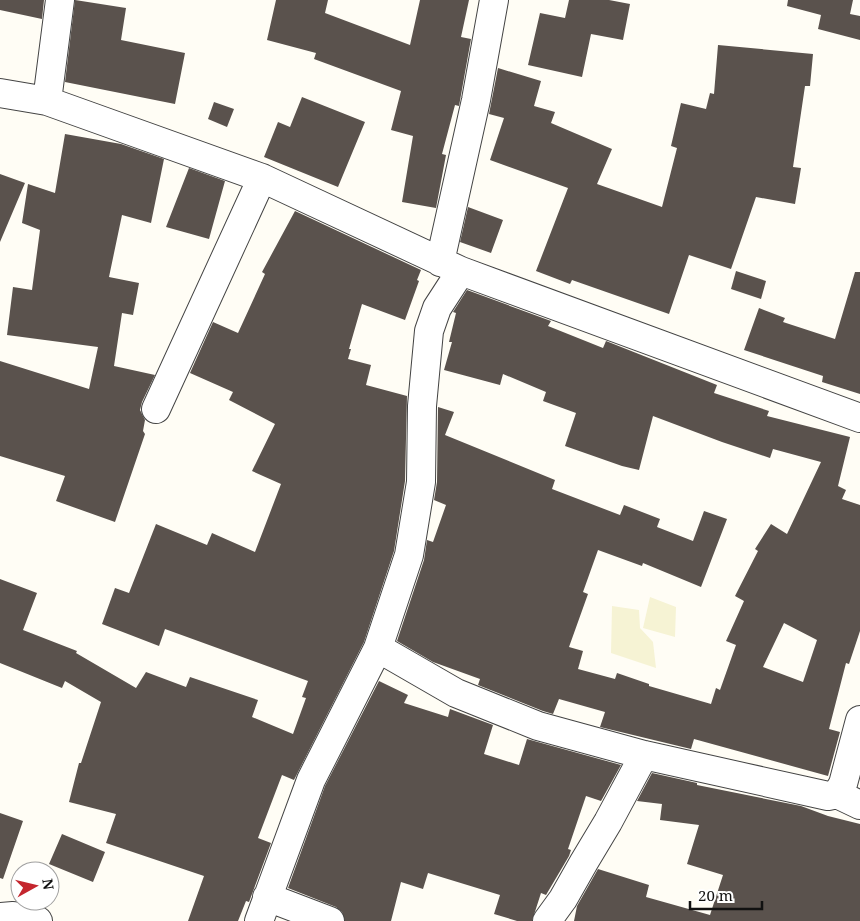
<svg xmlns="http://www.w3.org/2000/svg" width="860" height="921" font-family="'Noto Serif',serif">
	<rect width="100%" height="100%" fill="#fffdf5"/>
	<path fill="#f6f3d4" d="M650 597 676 607 675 637 643 628Z
		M612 606 639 610 640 628 653 642 656 668 611 653Z"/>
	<path fill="#5a524d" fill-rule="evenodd" d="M0 0H44L42 19 0 10Z
		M75 0 126 8 121 40 185 53 175 104 65 82Z
		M276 0H328L325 13 410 45 420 0H469L461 37 471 39 459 106 455 105 442 154 446 155 436 208 402 202 413 136 391 130 401 91 314 59 316 53 267 40Z
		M569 0H609L630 4 623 40 591 34 582 77 528 65 540 13 565 18Z
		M788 0H853L850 14 860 16V40L818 29 821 15 787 6Z
		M718 45 813 54 810 86H805L793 167 801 168 795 204 756 197 731 269 689 255 669 314 572 280 570 284 536 271 568 188 490 160 504 118 489 114 498 68 541 81 534 106 555 112 551 123 612 149 597 184 662 207 677 148 671 146 681 103 706 109 710 93 714 94Z
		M302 97 365 122 338 187 264 157 278 122 290 127Z
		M214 102 234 109 227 127 208 119Z
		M65 134 121 144 164 159 151 223 122 215 109 277 139 283 133 315 122 313 114 366 155 375 142 402 140 410 145 420 143 431 145 434 115 522 56 501 65 476 0 456V361L89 389 98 347 7 335 13 287 32 290 40 230 22 223 28 184 55 193Z
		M189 168 225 181 209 239 166 227Z
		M0 174 25 183 0 242Z
		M468 207 503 220 491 253 460 242Z
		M295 211 421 270 417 280 419 281 405 320 362 304 349 349H351L348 359 371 365 366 385 407 396 405 481 394 551 364 642 294 780 282 775 258 838 271 843 249 902 246 901 238 921H188L204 876 106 843 116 814 69 802 79 763H81L101 702 65 681 62 688 0 663V579L37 593 23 630 77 651 76 653 136 688 146 672 186 687 190 677 258 700 252 717 293 734 306 698 302 697 308 681 165 629 159 646 102 624 115 588 129 593 156 524 207 545 212 533 255 552 281 484 252 471 275 424 229 400 233 392 190 373 213 322 238 333 265 274 262 272Z
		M736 271 766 281 761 299 731 289Z
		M855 272H860V394L822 382 823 376 744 350 759 308 785 318 783 322 835 339Z
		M467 290 551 321 548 326 603 348 606 341 717 385 714 393 769 411 767 416 850 437 838 486 846 490 842 499 860 505V631L849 664 846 663 829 729 840 732 828 776 694 739 691 749 600 727 605 712 559 699 553 714 543 711 478 685 480 679 433 662 397 641 424 560 427 540 433 542 446 505 434 500 437 482 438 407 454 412 445 435 555 480 552 489 620 515 624 505 660 519 657 527 693 541 704 511 727 519 701 587 643 563 642 566 598 550 583 592 588 594 569 647 583 651 578 669 615 679 617 673 649 684V686L711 704 716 688 720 690 736 645 726 641 744 601 735 596 758 551 755 549 771 524 787 534 821 462 773 449 770 458 722 442 653 416 639 470 622 466 565 446 576 413 543 401 546 392 503 374 500 385 444 370 452 342H449L456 313 453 312ZM784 623 817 640 803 682 763 667Z
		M379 681 408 695 404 703 448 717 450 709 493 725 484 754 519 765 527 739 621 765 601 801 586 796 568 849 571 850 569 856 546 895 541 893 532 921H517L494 914 500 895 428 873 423 889 401 882 391 921H345L342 912 336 907 288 888 325 786Z
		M652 773 697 783V785L801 806 828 816 860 824V921H574L577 906 598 869 649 885 646 897 710 915 723 875 687 864 699 825 660 820 662 804 637 801Z
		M0 813 23 821 3 879 0 878Z
		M62 834 105 852 93 882 49 864Z"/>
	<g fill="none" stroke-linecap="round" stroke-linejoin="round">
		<g stroke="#444" stroke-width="30">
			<path id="minor" d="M0 93 47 101 262 178 461 271 860 418
				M47 101 60 0
				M440 262 476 100 494 0
				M156 409 262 178
				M378 648 456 693 538 726 644 755 828 796 837 794 843 784 860 720
				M837 794 860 805
				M267 897 330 921
				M0 917 13 916 38 921
				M259 921 311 780 378 648 409 555 421 482 422 406 429 331 437 308 461 271
				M547 921 563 899 584 862 608 822 644 755"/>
		</g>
		<use href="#minor" stroke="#fff" stroke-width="28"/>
	</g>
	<g transform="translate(35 886) rotate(82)"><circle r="24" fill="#ffffff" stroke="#a0a0a0"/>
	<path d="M0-4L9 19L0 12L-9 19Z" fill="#c4262e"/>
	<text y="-8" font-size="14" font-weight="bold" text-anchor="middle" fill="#111111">N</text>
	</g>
	<path d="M690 901v8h72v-8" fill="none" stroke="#111111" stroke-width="2.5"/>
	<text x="698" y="901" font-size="15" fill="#111111" stroke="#ffffff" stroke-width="4" paint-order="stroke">20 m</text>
</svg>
